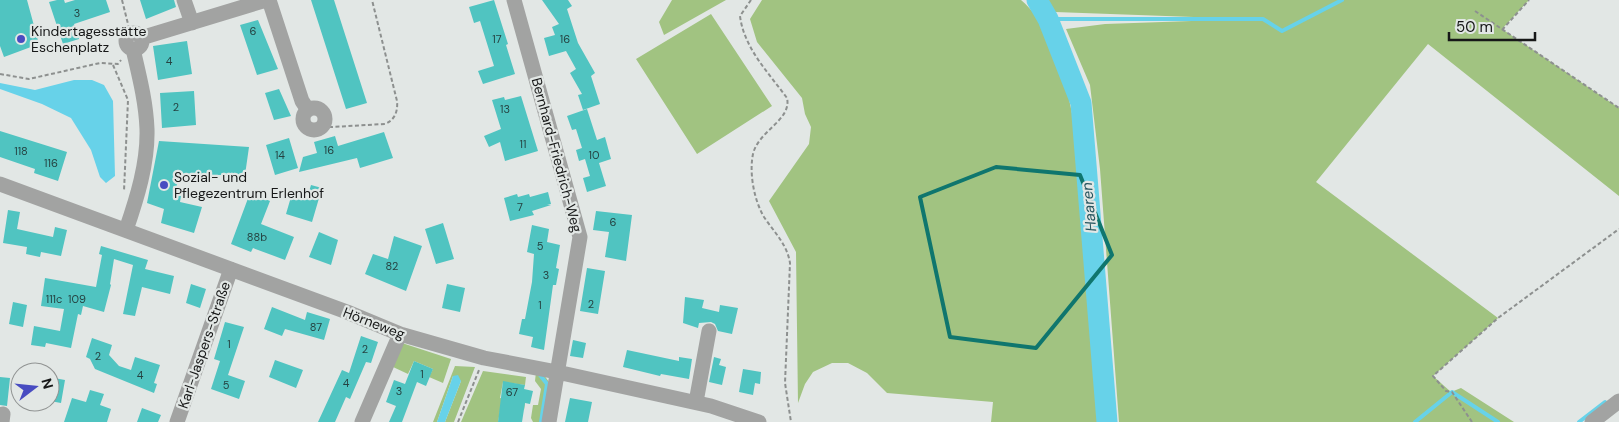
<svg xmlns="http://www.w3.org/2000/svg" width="1619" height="422" font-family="'DM Sans',sans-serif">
	<rect width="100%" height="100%" fill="#e2e7e5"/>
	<path fill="#a1c381" d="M672 0H726L664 35 659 22Z
		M762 0H1021C1090 57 1087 271 1093 358 1095 379 1094 401 1099 422H991L993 402 887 393 867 373 848 363H832L813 372 805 384 798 403 796 252 769 201 809 144 811 127 805 114 802 98 757 42 750 19Z
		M1046 0H1529L1502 29 1619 108V196L1428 44 1316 182 1498 318 1433 376 1451 392 1461 388 1514 422H1119L1100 169 1090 85 1066 29 1105 24 1249 19 1055 12Z
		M711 14 772 106 697 154 636 59Z
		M402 343 451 359 443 383 429 377 433 369 414 361 408 374 393 367Z
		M455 366 475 367 454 422H445L461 381 453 376 437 422H433Z
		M483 371 526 377 525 385 503 382 500 398 525 403 524 410 501 406 498 422H461Z
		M536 372 544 375 549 382 543 422H533L531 418 533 405H538L541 389 535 381Z"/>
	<path fill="#67d2e9" d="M74 80H92L104 85 113 101 115 176 106 183 100 177 91 150 71 118 42 104 0 89V83L35 90Z
		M458 375 461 381 445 422H437L453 376Z"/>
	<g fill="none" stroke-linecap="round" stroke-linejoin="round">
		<path stroke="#67d2e9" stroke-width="4" d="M1048 19H1263L1282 31 1342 0
			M540 375 547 384 541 422
			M1415 422 1452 392 1498 422
			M1579 422 1605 402"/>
		<path stroke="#67d2e9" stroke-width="21" d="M1037 0 1048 19 1081 103 1107 422"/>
	</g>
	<path fill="#50c4c1" d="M0 0H27L39 44 4 57 0 46Z
		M57 0H64L65 3 75 0H106L110 12 74 24 79 39 63 44 49 2Z
		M140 0H174L176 7 146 19Z
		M311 0H334L367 103 346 109Z
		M494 0 508 44 506 45 515 74 483 84 478 71 494 66 480 21 474 23 469 7Z
		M542 0H568L572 6 567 9 578 43 595 73 591 76 600 104 583 110 578 95 582 94 570 73 576 69 566 51 549 56 544 38 555 35 552 27 559 24Z
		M258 20 278 69 257 75 240 25Z
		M187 41 192 74 158 80 153 46Z
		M279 89 291 116 274 120 265 93Z
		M194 91 196 125 162 128 160 93Z
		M521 96 538 151 505 161 500 142 489 147 484 136 501 129 492 100 504 97 505 100Z
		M587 109 597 140 605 137 611 159 599 163 606 186 587 192 583 178 590 176 585 159 579 161 576 150 582 148 576 129 572 130 567 116Z
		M0 131 67 152 58 181 34 173 35 169 0 157Z
		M384 132 393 158 360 168 357 158 299 172 303 157 317 153 314 142 335 136 338 146Z
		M289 138 298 168 275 175 266 145Z
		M159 141 249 147 245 175H180L174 194 181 196 180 202 202 207 194 233 161 223 164 209 147 203Z
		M311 185 322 188 312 222 286 214 293 190 308 195Z
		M548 192 551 204 547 205H551L532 211 534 215 510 221 504 198 517 194 518 197 529 194 530 197Z
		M250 193 270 201 261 224 294 237 285 260 253 248 251 252 231 244Z
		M8 210 20 212 17 229 53 237 55 227 67 230 61 256 41 252 40 257 26 254 27 247 3 243Z
		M596 211 632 215 626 261 605 257 609 232 593 230Z
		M443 223 454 259 436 264 425 229Z
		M532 225 549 229 547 242 560 245 556 268 559 269 556 285H553L544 350 531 347 533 337 519 334 522 319H525L532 282 534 254 527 252Z
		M319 232 338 240 331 265 309 257Z
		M394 236 422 246 406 291 365 274 373 254 388 259Z
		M101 246 148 260 145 269 174 276 170 294 142 287 135 316 123 314 133 265 114 259 110 284 111 285 104 312 83 306 81 315 78 314 71 348 46 343 45 347 31 345 34 326 60 331 64 309 41 306 45 278 96 287 102 255 99 254Z
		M587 268 605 271 598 314 580 311Z
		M191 284 206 289 200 308 186 303Z
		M447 284 465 288 460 312 442 308Z
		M685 297 704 300 702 308 719 312 720 305 738 308 732 334 718 331 715 324 711 322 699 323 698 328 683 323Z
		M13 302 27 305 23 327 9 324Z
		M272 307 305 320 307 312 330 319 324 340 285 329 282 336 264 329Z
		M225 322 244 327 228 375 245 381 239 399 211 389 220 361 214 359Z
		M361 336 378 342 371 363 366 362 350 399 346 397 335 422H318L342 370 349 373Z
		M92 338 112 345 109 355 119 366 131 370 135 357 160 365 154 383 157 384 154 393 95 369 90 359 86 357Z
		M573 340 586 343 583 358 570 356Z
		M627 350 679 361V357L692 359 689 379 661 374 660 376 623 367Z
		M714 357 721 359 719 365 726 367 722 385 709 382Z
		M275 360 303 370 296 388 269 377Z
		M414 361 433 369 426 386 417 382 402 422H389L396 406 386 402 394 380 405 384Z
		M743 369 761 372 760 384 755 383 753 395 739 392Z
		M0 377 10 378 7 406 0 405Z
		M54 378 65 380 61 403 50 401V383L54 384Z
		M503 381 525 385 524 389 533 391 530 404 525 403 522 422H498Z
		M90 390 104 394 100 405 111 409 107 422H64L72 398 86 402Z
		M570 398 592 402 588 422H565Z
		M142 408 161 415 158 422H137Z"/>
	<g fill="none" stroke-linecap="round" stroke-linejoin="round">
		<path stroke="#8d908f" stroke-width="2" stroke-dasharray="4 2.5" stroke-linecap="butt" d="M122 0 130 32
			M751 0 740 16C744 48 768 72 787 98 792 120 758 131 753 154 749 173 754 200 764 217 774 232 787 244 790 263L785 383 791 422
			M1475 11 1619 108
			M1502 30 1529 0
			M113 65 128 100 124 191
			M0 74 29 79 100 63 118 64 121 60
			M323 124 331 127 385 124C395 120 398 111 397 101L372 0
			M458 422 479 370
			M1472 422 1452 392 1446 391 1433 376 1498 318 1619 229"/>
		<path stroke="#a2a3a2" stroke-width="15" d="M184 0 192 23
			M269 0 302 101 308 110
			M514 0 580 237 549 422
			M126 41a8 8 0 1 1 16 0a8 8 0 1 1-16 0Z
			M141 38 266 0
			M303 119a11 11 0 1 1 22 0a11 11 0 1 1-22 0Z
			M0 184 347 312 400 334 484 358 557 372 711 406 759 422
			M126 230C137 198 148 163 147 129 146 102 139 75 133 49
			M696 402 709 331
			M2 422 3 414
			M177 422 231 269
			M362 422 400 334
			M1592 422 1619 401"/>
	</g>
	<path fill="none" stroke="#0f766e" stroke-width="4" stroke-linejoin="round" d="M996 167 1080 175 1112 255 1036 348 950 337 920 197Z"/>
	<g fill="#484cc1" stroke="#e2e7e5" stroke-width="2">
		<circle cx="21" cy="39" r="5"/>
		<circle cx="164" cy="185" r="5"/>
	</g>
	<g text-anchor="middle" stroke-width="4.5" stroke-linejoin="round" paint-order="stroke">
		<g font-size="11" fill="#254342">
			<text x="77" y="17">3</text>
			<text x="253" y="35">6</text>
			<text x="497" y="43">17</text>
			<text x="565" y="43">16</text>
			<text x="169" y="65">4</text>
			<text x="176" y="111">2</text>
			<text x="505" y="113">13</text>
			<text x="523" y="148">11</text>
			<text x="329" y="154">16</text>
			<text x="21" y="155">118</text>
			<text x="280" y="159">14</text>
			<text x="594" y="159">10</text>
			<text x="51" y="167">116</text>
			<text x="520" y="211">7</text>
			<text x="613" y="226">6</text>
			<text x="257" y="241">88b</text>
			<text x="540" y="250">5</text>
			<text x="392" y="270">82</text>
			<text x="546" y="279">3</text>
			<text x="54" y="303">111c</text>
			<text x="77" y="303">109</text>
			<text x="591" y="308">2</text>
			<text x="540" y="309">1</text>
			<text x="316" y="331">87</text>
			<text x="229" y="348">1</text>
			<text x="365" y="353">2</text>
			<text x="98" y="360">2</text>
			<text x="422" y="378">1</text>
			<text x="140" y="379">4</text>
			<text x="346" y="387">4</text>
			<text x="226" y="389">5</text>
			<text x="399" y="395">3</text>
			<text x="512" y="396">67</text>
		</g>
		<g font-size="14" fill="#171818" stroke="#e2e7e5" text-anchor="start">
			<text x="31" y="36">Kindertagesstätte<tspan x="31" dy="16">Eschenplatz</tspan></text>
			<text x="174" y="182">Sozial- und<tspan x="174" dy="16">Pflegezentrum Erlenhof</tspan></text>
		</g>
		<g font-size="14" fill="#171818" stroke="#e2e7e5">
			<text transform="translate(557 155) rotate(75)" y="5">Bernhard-Friedrich-Weg</text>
			<text transform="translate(374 323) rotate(21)" y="5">Hörneweg</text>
			<text transform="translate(204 345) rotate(-71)" y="5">Karl-Jaspers-Straße</text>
		</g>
		<g font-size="15" font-style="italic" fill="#24535d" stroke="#e2e7e5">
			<text transform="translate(1089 207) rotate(-95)" y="5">Haaren</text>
		</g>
	</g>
	<g transform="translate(35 387) rotate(74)"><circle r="24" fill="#e2e7e5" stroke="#919493"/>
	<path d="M0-4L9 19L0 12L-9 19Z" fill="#484cc1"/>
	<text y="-8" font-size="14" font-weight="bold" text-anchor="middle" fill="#171818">N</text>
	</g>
	<path d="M1449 32v8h86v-8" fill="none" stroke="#171818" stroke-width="2.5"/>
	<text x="1456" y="32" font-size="15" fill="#171818" stroke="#e2e7e5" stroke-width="4" paint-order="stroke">50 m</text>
</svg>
